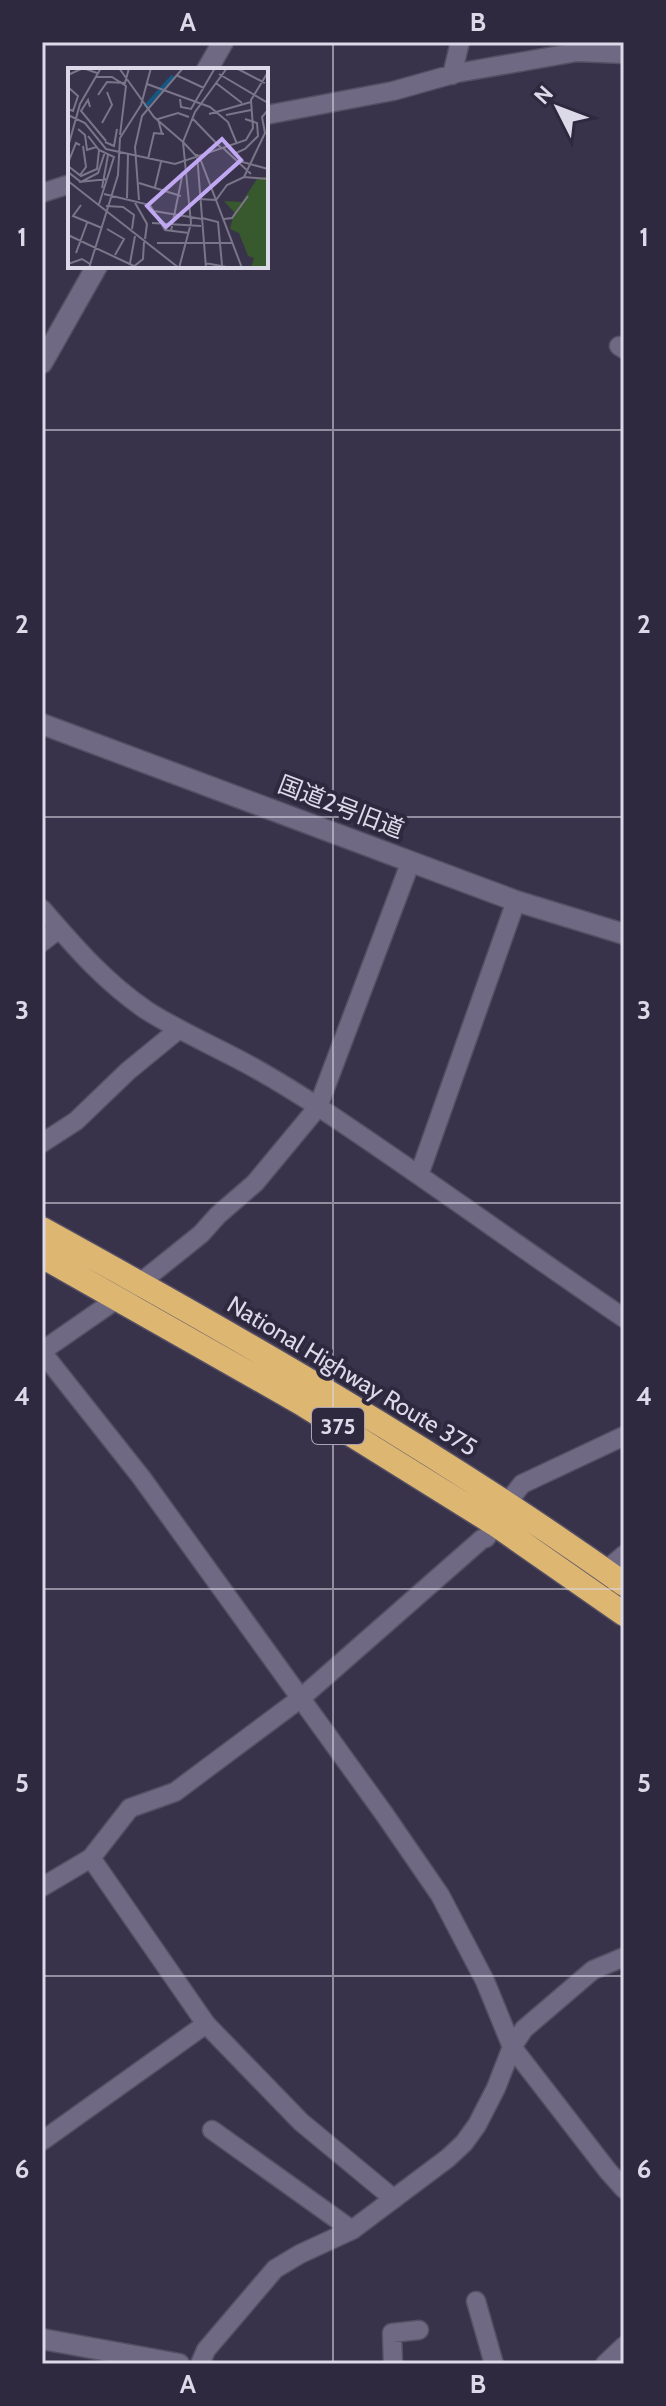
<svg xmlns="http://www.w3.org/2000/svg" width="666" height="2406" font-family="Cabin,'Noto Sans JP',sans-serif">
	<rect width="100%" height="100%" fill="#38334a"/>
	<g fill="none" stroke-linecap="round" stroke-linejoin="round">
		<g stroke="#554f64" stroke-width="21">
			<path id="street" d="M452 75 460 42
				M266 115 393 91 457 73 577 52 624 54
				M42 193 70 184
				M619 346 624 349
				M42 909C75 947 104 981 146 1010 182 1033 221 1049 258 1070 279 1082 300 1095 320 1108 423 1176 522 1249 624 1318
				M42 942 59 929
				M42 1143 76 1121 128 1071 178 1030
				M419 1175 516 901
				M42 1351 140 1283 201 1234 218 1215 255 1183 318 1107 411 861
				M42 1352 141 1477 385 1815 440 1895 485 1981 512 2047 608 2171 624 2189
				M507 1503 522 1484 624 1436
				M605 1571 624 1555
				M91 1858 206 2024 301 2122 394 2199
				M42 1887 91 1858 130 1808 175 1792 301 1698 482 1539 486 1538 495 1524
				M212 2130 352 2230
				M42 2141 206 2024
				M476 2301 494 2364
				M200 2364 206 2350 275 2269 300 2254 352 2230 448 2158 464 2143 477 2125 496 2088 512 2047 524 2029 593 1970 624 1957
				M393 2364 392 2333 419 2330
				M605 2364 624 2346"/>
		</g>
		<g stroke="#554f64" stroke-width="23">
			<path id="secondary" d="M207 70 223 42
				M42 363 97 266
				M42 724 516 901 624 934
				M42 2339 179 2364"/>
		</g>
		<g stroke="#554f64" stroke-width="27">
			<path id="highway" d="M42 1229C241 1339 439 1452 624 1584
				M42 1256 301 1403 495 1524 624 1614"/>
		</g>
		<use href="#street" stroke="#6f6984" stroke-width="18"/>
		<use href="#secondary" stroke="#6f6984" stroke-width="20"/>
		<use href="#highway" stroke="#ddb671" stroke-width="24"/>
	</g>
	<path fill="none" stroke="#dcd9e8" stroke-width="2" stroke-opacity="0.55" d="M333 42V2364M42 430H624M42 817H624M42 1203H624M42 1589H624M42 1976H624"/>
	<g text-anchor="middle" stroke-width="8" stroke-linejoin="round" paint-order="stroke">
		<rect fill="#2e293f" stroke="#a8a4b5" stroke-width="2" x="312" y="1408" width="52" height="36" rx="6"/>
		<g font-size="22" font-weight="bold" fill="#dcd9e8">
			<text x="338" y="1434">375</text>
		</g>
		<g font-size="24" fill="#dcd9e8" stroke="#2e293f">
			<text transform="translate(341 807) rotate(21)" y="8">国道2号旧道</text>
			<text transform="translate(352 1376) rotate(31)" y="8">National Highway Route 375</text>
		</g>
	</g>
	<g transform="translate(68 68)">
		<rect width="200" height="200" fill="#38334a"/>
		<path d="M200 108V200H183L186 190 180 188 171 165 162 161 166 144 156 133 174 134 189 111Z" fill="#38582d"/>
		<path fill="none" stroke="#115882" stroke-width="4" d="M77 39 105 8"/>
		<path fill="none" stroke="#7a7589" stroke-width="2" d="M51 0 86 49 115 74M168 0 197 15M151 6 200 35M0 7 15 0 29 5M108 7 136 20M28 9H44L58 18 52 67M148 15 174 35M79 16 142 39 160 54 169 76M0 19 10 28 5 43 0 41M30 27 39 14 57 15 61 0M112 31 113 39 123 41 147 0M22 39 20 32 13 43 38 73M141 46 183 34M0 47 17 55 38 81 107 96 178 72 185 60 183 32 200 4M158 47 183 42M125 51 154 81M34 55 44 37 39 24M10 61 17 67 19 82 28 79M94 66 90 51 110 45 121 49M20 68 31 82 46 89 31 136M37 74 46 78 49 61M115 74 133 93 174 200M0 79 12 36 33 0M162 79 168 85 177 81 190 68 189 55 177 51M155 80 183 106M129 86 138 200M80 91 86 65 96 66M171 93 200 101M0 95 8 75 12 77M0 98 13 108 29 101 31 82M0 104 13 114 30 105 37 84M12 107 18 99 15 78M176 109 197 65 194 49 200 42M0 113 111 200M11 114 40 111M71 115 113 128M87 119 93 94M34 120 40 87M36 126 82 137 97 162 121 165M59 130 60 86M131 131 148 132 159 117 176 109 200 111M71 132 67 79 74 48 115 0M66 133 79 156 77 171M13 137 5 148 34 160M38 138 55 139 66 147 64 161M86 143 134 151M134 150 150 154 154 197M156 151 164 150 180 128M84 155 133 158M39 161 56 171 47 187M103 163 115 104M0 167 66 198M89 175H165M8 185 19 155M62 195 67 168M137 195 164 200M0 196 14 191 22 196M21 200 50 107 52 70 73 37 83 0M64 200 75 191 76 174M111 200 123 155 115 74 127 44 159 0"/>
		<path fill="#c1a8f3" fill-opacity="0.15" stroke="#c1a8f3" stroke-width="4" d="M154 71 173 92 98 159 79 138Z"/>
		<rect width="200" height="200" fill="none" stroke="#dcd9e8" stroke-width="4"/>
	</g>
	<rect width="666" height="2406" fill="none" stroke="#2e293f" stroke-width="88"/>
	<g transform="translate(558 108) rotate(312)" stroke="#2e293f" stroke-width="6" paint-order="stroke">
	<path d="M0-6L14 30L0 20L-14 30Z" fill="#dcd9e8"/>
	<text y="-12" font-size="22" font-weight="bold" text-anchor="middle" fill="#dcd9e8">N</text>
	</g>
	<rect x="44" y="44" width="578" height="2318" fill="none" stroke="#dcd9e8" stroke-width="3"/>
	<g font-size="26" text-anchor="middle" font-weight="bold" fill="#dcd9e8">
		<text x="188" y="31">A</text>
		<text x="478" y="31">B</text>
		<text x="22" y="246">1</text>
		<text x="644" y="246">1</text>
		<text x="22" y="633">2</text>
		<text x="644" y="633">2</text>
		<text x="22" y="1019">3</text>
		<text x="644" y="1019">3</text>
		<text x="22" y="1405">4</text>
		<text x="644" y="1405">4</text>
		<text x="22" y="1792">5</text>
		<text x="644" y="1792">5</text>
		<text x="22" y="2178">6</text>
		<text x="644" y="2178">6</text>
		<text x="188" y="2393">A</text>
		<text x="478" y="2393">B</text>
	</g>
</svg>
